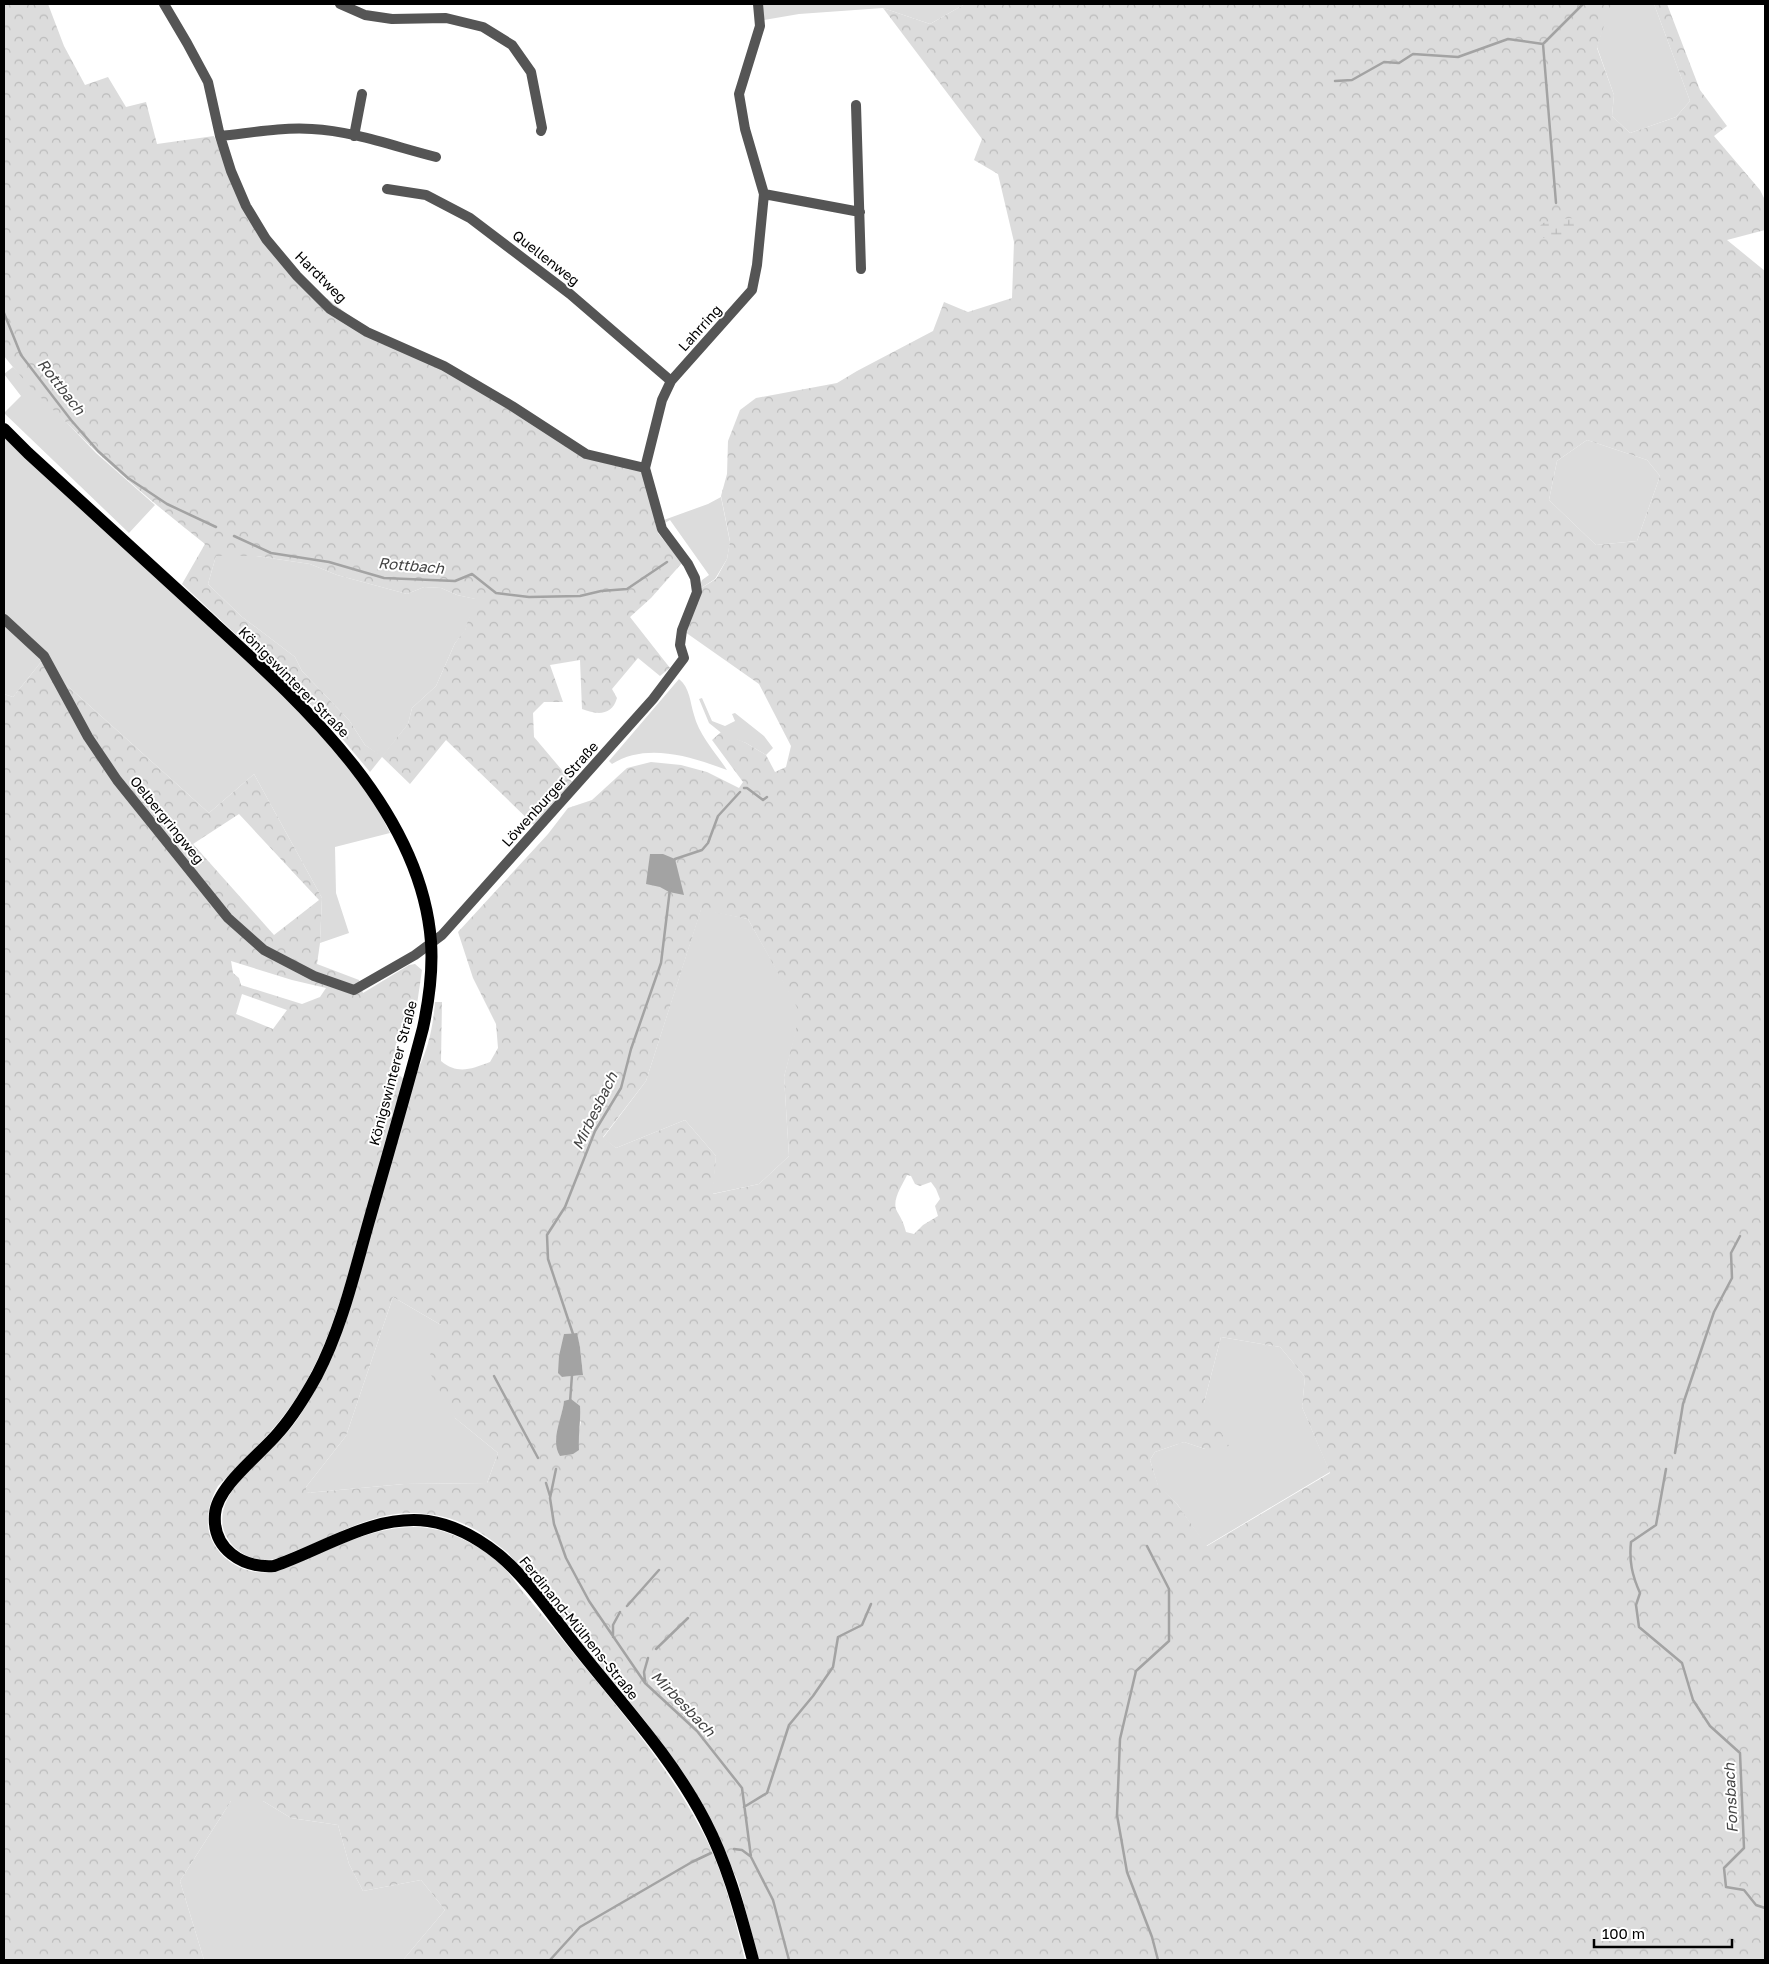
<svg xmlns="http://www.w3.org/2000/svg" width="1769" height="1964" font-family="'Golos Text',sans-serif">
	<defs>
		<pattern id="forest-crowns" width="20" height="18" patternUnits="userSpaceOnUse" patternTransform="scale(1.25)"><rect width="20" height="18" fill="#dcdcdc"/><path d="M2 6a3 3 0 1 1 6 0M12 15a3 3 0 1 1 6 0" fill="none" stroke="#bbb"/></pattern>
		<pattern id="wetland-marsh" width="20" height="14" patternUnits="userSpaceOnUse" patternTransform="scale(1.25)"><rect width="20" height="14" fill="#dcdcdc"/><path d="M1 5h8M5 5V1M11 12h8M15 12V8" fill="none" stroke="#bbb"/></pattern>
	</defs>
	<rect width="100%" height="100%" fill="#fff"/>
	<path fill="#dcdcdc" d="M762 4H965L930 24 883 8 799 14 764 20Z
		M1610 4H1654L1690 101 1676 117 1630 133 1612 116 1614 95 1597 47Z
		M13 367 96 453 155 505 129 533 4 413 21 396 4 374Z
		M4 429 314 723 362 778 390 833 335 847 336 893 349 933 320 943 322 898 254 774 209 813 41 662 13 697 4 694Z
		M1587 440 1647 460 1660 476 1637 541 1596 545 1549 500 1557 461Z
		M721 497 730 542 727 559 715 579 698 590 702 580 709 575 670 520 663 524 661 521 708 504Z
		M216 556H256L310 564 337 575 407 594 424 587 441 588 457 595 476 599 465 631 455 643 436 686 412 708 408 724 382 757 365 745 349 720 302 671 295 657 241 616 208 584Z
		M679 679C690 688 690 702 694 715 699 735 716 753 727 770 692 757 647 742 612 764L609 761Z
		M702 698 712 721 725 726 735 721 732 714 735 713 764 736 773 748 766 755 746 743 724 735 709 723 699 699Z
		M701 909 748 919 801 1013 784 1077 789 1156 759 1184 712 1194 716 1156 685 1120 616 1148 603 1138 646 1081Z
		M393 1297 441 1325 455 1418 498 1453 487 1483 404 1484 306 1493V1487L346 1436Z
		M1221 1337 1280 1347 1305 1377 1302 1407 1330 1472 1206 1546 1177 1504 1158 1486 1150 1460 1155 1452 1184 1442 1205 1449 1204 1403Z
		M231 1801H263L291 1818 338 1825 349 1864 363 1891 421 1880 445 1910 403 1960H204L180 1881Z"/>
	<path fill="url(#forest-crowns)" fill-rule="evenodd" d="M4 4H48L64 46 85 85 108 77 126 107 146 102 157 144 214 136 245 210 299 277 368 330 513 403 585 451 643 466 658 533 682 563 651 598 630 617 670 668 660 676 638 658 612 689 617 698C612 716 597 715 582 709L580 660 550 665 563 702H544L533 713 534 737 572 782 536 827 446 740 410 784 382 757 370 772 323 716 182 584 205 544C158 507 114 470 72 428 48 405 24 382 4 356ZM216 556H256L310 564 337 575 407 594 424 587 441 588 457 595 475 599 465 630 455 643 436 686 412 708 408 724 382 756 365 745 349 720 302 671 295 657 241 616 208 584Z
		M965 4H1611L1597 48 1614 95 1612 116 1630 133 1676 117 1690 101 1654 4H1667L1700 90 1727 126 1714 136 1760 190 1765 200V230L1727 240 1765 271V1960H759L738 1882 716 1830 646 1722 508 1553C477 1528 454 1514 413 1513 370 1512 334 1537 295 1551 286 1555 276 1560 266 1560 252 1560 235 1552 228 1539 220 1527 221 1512 227 1500 237 1477 273 1450 290 1429 298 1420 304 1408 311 1398L418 1069C429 1047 433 1026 435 1002H442L441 1061C458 1075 471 1069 490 1062L498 1048 496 1024 473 978 458 932 548 834 568 808 592 800 627 768 651 762 681 765 707 772 739 788 743 782 712 740 721 732 746 743 766 755 775 772 786 767 791 746 759 684 685 632 698 590 716 579 727 559 730 541 721 496 727 474 728 441 740 410 756 398 837 383 857 371 933 331 944 302 968 312 1012 298 1014 242 998 174 974 160 982 139 883 8 930 24ZM1587 440 1647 460 1660 476 1637 541 1596 545 1549 500 1557 461ZM701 910 748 919 800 1013 784 1077 789 1156 759 1184 713 1194 716 1156 685 1120 616 1148 603 1137 646 1081ZM907 1175 911 1176 915 1184 920 1186 931 1182 936 1189 940 1199 935 1206 938 1216 923 1225 914 1234 906 1232C904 1224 902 1220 898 1213 890 1202 902 1186 907 1175ZM393 1297 441 1325 426 1366 455 1418 498 1453 487 1483 404 1484 306 1493V1487L346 1436ZM576 1333 580 1347 583 1375 562 1377 564 1334ZM1221 1337 1280 1347 1305 1377 1302 1407 1330 1473 1207 1546 1177 1504 1158 1485 1150 1460 1155 1452 1184 1442 1205 1449 1229 1446 1204 1403ZM564 1402 581 1422 578 1435 556 1441Z
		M41 662 209 813 254 774 322 898 320 943 317 964 359 980 363 993 409 965 415 964 422 970 415 1018 406 1039 396 1043 393 1070 405 1080C390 1133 374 1187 358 1240 344 1289 331 1338 306 1382 284 1422 250 1454 218 1486 211 1498 207 1512 208 1526 211 1555 242 1576 270 1572 285 1570 299 1562 313 1556 355 1538 403 1516 448 1533 467 1540 485 1550 499 1563 509 1572 516 1583 524 1593 539 1611 555 1630 570 1649 617 1707 667 1764 702 1831 724 1872 734 1916 745 1960H403L445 1910 421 1880 363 1891 349 1864 338 1825 291 1818 263 1801H231L180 1881 204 1960H4V694L13 697ZM239 814 319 900 274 935 193 844ZM231 961 292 980 326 988 320 997 302 1004 241 985 239 978 233 973ZM242 994 287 1010 273 1029 236 1014Z"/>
	<path fill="url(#wetland-marsh)" d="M1569 218 1578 219 1581 226C1569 237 1559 238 1543 238L1536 230 1543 223Z"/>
	<path fill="#a3a3a3" d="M650 854H663L675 859 684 895 669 892 660 887 646 884Z
		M577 1333 580 1347 583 1375 562 1377 558 1373 559 1356 564 1334Z
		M571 1399 580 1406C581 1421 578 1435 579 1450L573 1454 560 1456C550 1440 562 1419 564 1401Z"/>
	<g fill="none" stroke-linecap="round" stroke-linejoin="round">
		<path stroke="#a3a3a3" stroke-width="2.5" d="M1335 81 1352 80 1384 62 1399 63 1413 54 1458 57 1508 39 1543 44
			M1556 203 1543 44 1583 4
			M4 313 21 355 71 420 98 451 128 478 167 504 216 527
			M234 536 271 553 329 562 384 578 455 581 472 574 496 593 529 597 580 596 601 591 627 589 667 562
			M744 788H747L763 800 767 797
			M674 861 675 859 702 850 708 843 718 816 740 792
			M573 1334 548 1259 547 1235 565 1207 595 1131 621 1088 631 1049 661 963 670 889
			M494 1376 538 1458
			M570 1402 572 1375
			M1675 1453 1683 1404 1714 1312 1732 1278 1731 1253 1740 1236
			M556 1469 550 1498 554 1524 566 1558 589 1601 645 1683 697 1731 742 1788 751 1857 773 1900 789 1960
			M1666 1469 1656 1525 1631 1542C1629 1561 1632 1575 1640 1593L1636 1605 1639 1627 1682 1663 1693 1700 1710 1726 1740 1753 1744 1848 1724 1868 1726 1887 1744 1890 1756 1905 1765 1908
			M546 1483 550 1496
			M1147 1546 1169 1589V1641L1136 1671 1120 1739 1117 1815 1127 1872 1152 1937 1158 1960
			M627 1606 659 1570
			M613 1637V1625L620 1612
			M656 1649 688 1618
			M645 1681 644 1672 648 1658
			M744 1807 767 1793 789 1725 813 1696 833 1667 838 1637 862 1625 871 1604
			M734 1849 742 1850 750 1856
			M550 1960 580 1927 692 1862 711 1853"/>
		<path stroke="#555" stroke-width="10" d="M164 4 187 43 208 82 220 136 231 171 246 206 266 239 297 276 330 309 367 332 444 366 512 406 586 454 645 468
			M340 4 365 15 392 19 446 18 483 27 512 45 531 72 542 128 541 131
			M856 105 861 269
			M220 136C250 133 281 127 312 129 353 131 396 147 436 157
			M354 136 362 94
			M387 189 426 195 470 218 570 294 671 381
			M764 194 860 212
			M4 619 44 656 88 737 117 780 228 918 264 950 314 976 354 990 415 955 442 935 653 699 684 658 680 645 682 630 697 592 695 578 688 564 662 529 645 468 662 400 671 381 752 290 757 265 764 194 745 129 739 94 760 26 758 4"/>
		<path stroke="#000" stroke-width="12" d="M4 429 28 453C87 507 147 562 206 616 299 701 421 808 431 942 433 971 429 1000 423 1028 406 1093 387 1157 369 1221 354 1274 342 1327 317 1375 306 1395 294 1415 279 1432 261 1454 217 1486 215 1514 212 1549 242 1568 274 1566 324 1549 373 1514 428 1521 455 1525 478 1538 499 1555 528 1579 553 1617 577 1647 621 1703 672 1757 705 1821 728 1865 740 1912 753 1960"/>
	</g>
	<g text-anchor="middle" stroke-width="4" stroke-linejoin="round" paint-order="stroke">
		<g font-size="14" fill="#000" stroke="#fff">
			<text transform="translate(546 258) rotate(38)" y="5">Quellenweg</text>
			<text transform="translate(321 277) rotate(45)" y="5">Hardtweg</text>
			<text transform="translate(700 328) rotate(-48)" y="5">Lahrring</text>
			<text transform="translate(294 682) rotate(45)" y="5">Königswinterer Straße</text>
			<text transform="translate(550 794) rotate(-48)" y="5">Löwenburger Straße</text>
			<text transform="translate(167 820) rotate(51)" y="5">Oelbergringweg</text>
			<text transform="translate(393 1073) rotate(-75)" y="5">Königswinterer Straße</text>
			<text transform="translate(579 1628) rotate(51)" y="5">Ferdinand-Mülhens-Straße</text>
		</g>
		<g font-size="15" font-style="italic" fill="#444" stroke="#fff">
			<text transform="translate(61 387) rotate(52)" y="5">Rottbach</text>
			<text transform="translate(411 566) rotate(5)" y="5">Rottbach</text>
			<text transform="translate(595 1111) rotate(-64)" y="5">Mirbesbach</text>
			<text transform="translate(683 1704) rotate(46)" y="5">Mirbesbach</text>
			<text transform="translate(1731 1798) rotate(-93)" y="5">Fonsbach</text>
		</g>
	</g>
	<rect width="1769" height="1964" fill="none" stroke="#000000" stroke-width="10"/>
	<path d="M1594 1939v8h138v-8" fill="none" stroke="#000000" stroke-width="2.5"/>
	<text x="1602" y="1939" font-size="15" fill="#000000" stroke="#ffffff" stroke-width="4" paint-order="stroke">100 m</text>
</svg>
